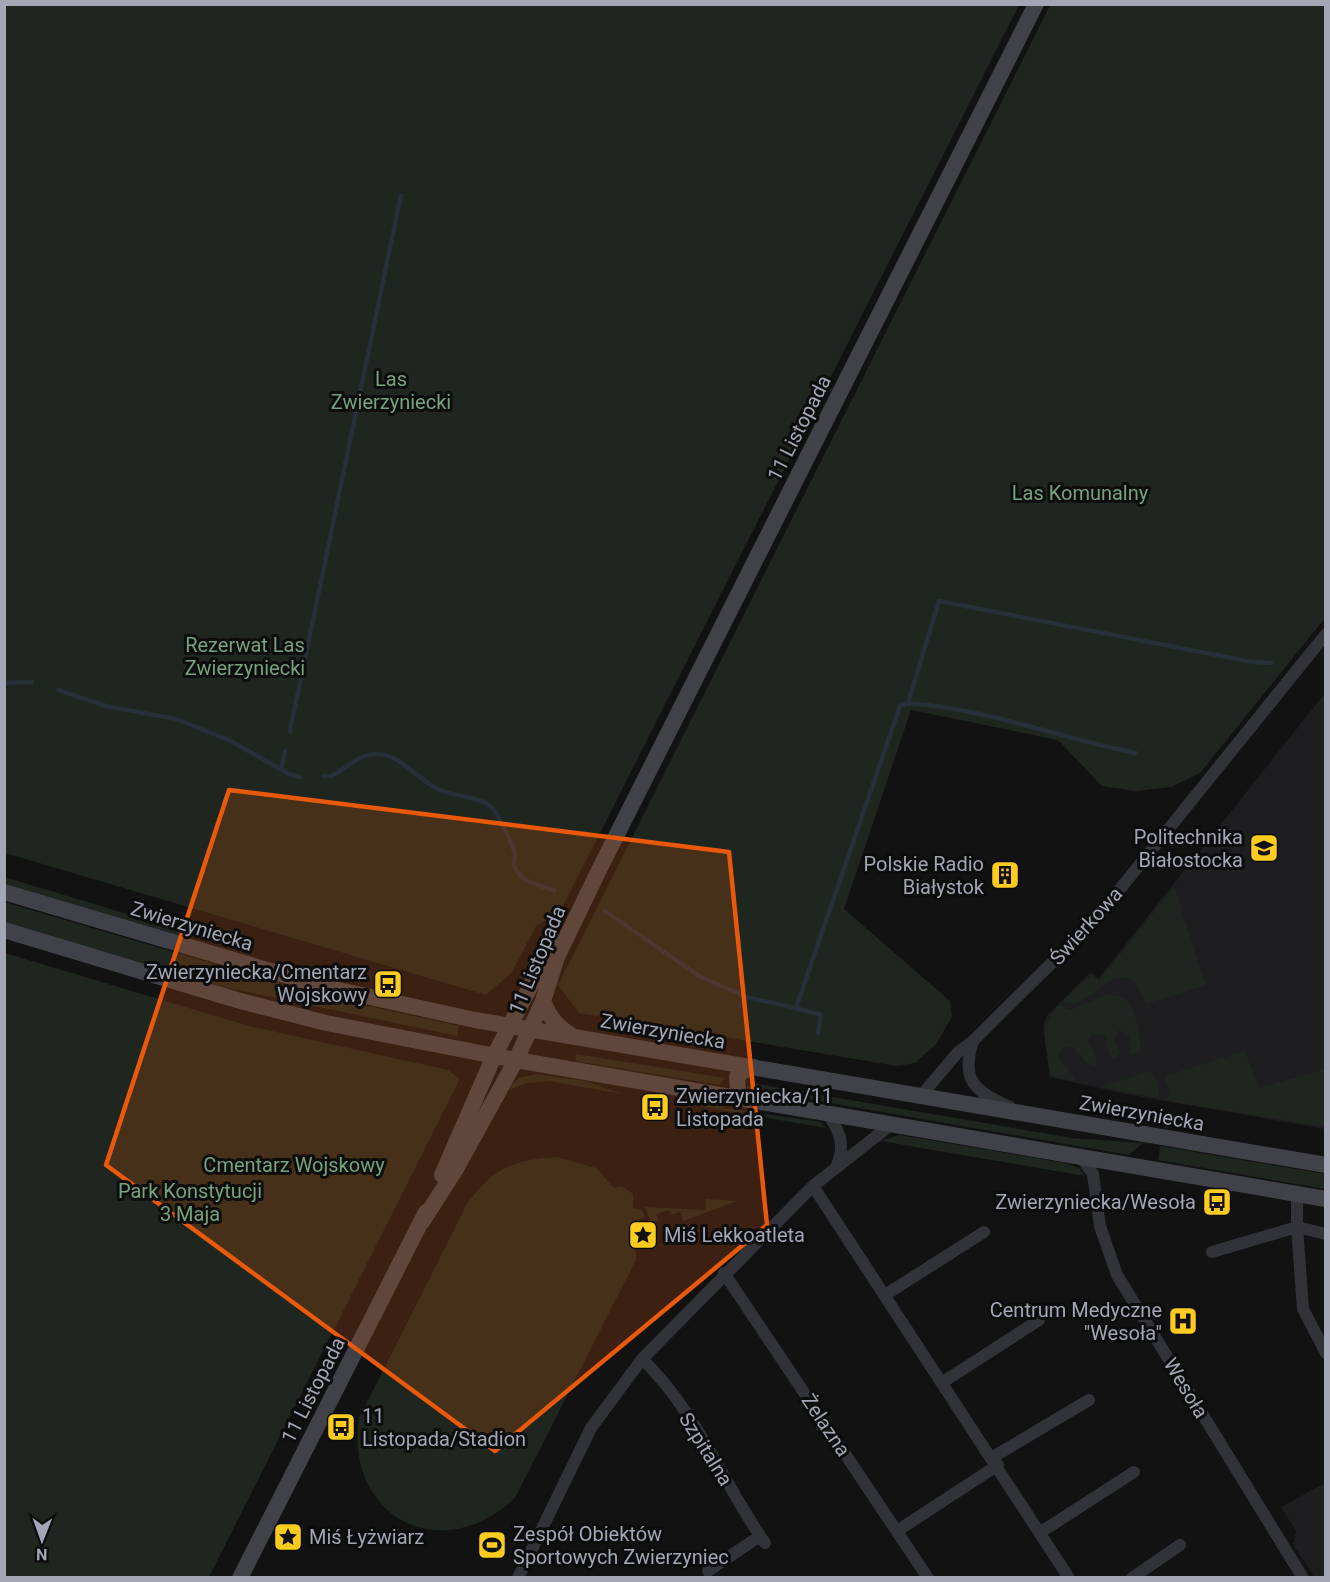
<svg xmlns="http://www.w3.org/2000/svg" width="1330" height="1582" font-family="Roboto,sans-serif">
	<rect width="100%" height="100%" fill="#121213"/>
	<path fill="#1e1e20" d="M1325 693V1129L1126 1094 1050 1077 1043 1027 1046 1017 1091 972 1098 979Z
		M1325 1483V1577H1314L1293 1544 1296 1531 1281 1507Z"/>
	<path fill="#1e261f" d="M4 5H1019L560 912 536 926 512 972 486 995 5 853Z
		M1050 5H1325V618L1200 773 1171 787 1136 791 1102 786 1058 740 911 710 844 909 950 1001 952 1017 936 1044 915 1063 897 1066 579 1013 558 985Z
		M4 877 181 930 179 936 5 884Z
		M1174 887 1206 985 1146 1004 1136 983C1108 961 1093 1009 1066 1003L1063 1000 1092 974 1099 981Z
		M4 902 323 996 459 1026 457 1036 228 988 5 923Z
		M5 953 249 1026 448 1070 460 1079 209 1577H5Z
		M1105 995C1114 995 1121 994 1127 1001 1135 1008 1142 1040 1140 1051L1134 1055 1131 1053 1129 1035 1119 1030 1114 1040 1121 1054 1113 1059 1109 1054 1105 1036 1092 1033 1088 1040 1097 1060 1096 1066 1088 1064 1073 1047H1065L1059 1052 1058 1058 1073 1075 1075 1082 1051 1076C1047 1046 1036 1029 1059 1005L1069 1010Z
		M1245 1051 1259 1088 1325 1069V1127L1168 1101 1169 1091 1165 1081 1168 1075Z
		M576 1054 725 1078V1079L720 1085 575 1061Z
		M1150 1071C1157 1076 1160 1090 1159 1098L1101 1087Z
		M536 1074 585 1081 622 1094 548 1081 527 1083 506 1091 519 1078Z
		M757 1084 1072 1138 1143 1143 1129 1155 745 1088Z
		M692 1105H719L725 1108 821 1122 826 1128Z
		M899 1135 1065 1163 1079 1168 1085 1176 881 1141Z
		M1160 1146 1325 1174V1189L1158 1160Z
		M557 1157 596 1168 614 1188 622 1186 633 1194V1208L641 1209 645 1217 639 1219 645 1235 635 1240 636 1260 515 1498C442 1568 344 1517 359 1418L467 1204C491 1169 515 1159 557 1157Z
		M706 1199 737 1201 683 1221 680 1212 671 1215 669 1210 656 1214 658 1220 651 1223 645 1207 705 1210Z"/>
	<g fill="none" stroke-linecap="round" stroke-linejoin="round">
		<path stroke="#272f38" stroke-width="4.5" d="M4 683 32 682
			M58 690 106 706 176 719 229 740 289 774 300 777
			M908 703C987 709 1059 738 1136 753
			M290 731 401 195
			M281 769 285 751
			M323 776H331C347 769 359 752 380 754 403 756 420 783 442 791 455 796 485 798 493 809 499 817 514 846 515 855 515 858 513 861 514 864 517 881 540 886 554 890
			M605 911 699 976 746 997 796 1008 900 706 908 703 939 601 1252 662 1271 663
			M796 1008 821 1015 818 1033"/>
		<path stroke="#323339" stroke-width="12" d="M973 1041C960 1081 975 1091 1010 1107
			M921 1096 958 1052 973 1041 1095 920 1326 634
			M827 1113C839 1130 846 1144 837 1165
			M1080 1156 1093 1174 1100 1226 1117 1275 1303 1578
			M813 1186 1069 1578
			M1297 1194V1227L1303 1309 1326 1353
			M1212 1252 1297 1227 1326 1234
			M724 1273 928 1578
			M885 1295 984 1232
			M642 1359C696 1410 723 1484 765 1543
			M943 1382 1039 1320
			M993 1457 1089 1400
			M897 1531 998 1465
			M1041 1532 1134 1472
			M708 1571 760 1536
			M518 1578 591 1428 642 1359 813 1186 893 1123
			M1132 1578 1180 1545"/>
		<path stroke="#404149" stroke-width="16" d="M4 892 325 987 475 1020 1326 1165
			M4 930 237 1000 326 1023 516 1060 1326 1199
			M543 1001C549 1016 556 1026 571 1035
			M744 1099 738 1092 737 1077 743 1071 754 1067
			M442 1175 494 1056 554 941
			M422 1222 456 1169 516 1060 543 1001 557 957 599 870 1036 4
			M240 1578 426 1212"/>
	</g>
	<path fill="#e8590c" fill-opacity="0.2" stroke="#e8590c" stroke-width="4.5" stroke-linejoin="round" d="M229 790 729 852 767 1225 495 1451 106 1165Z"/>
	<defs>
		<g id="university-square" transform="scale(1.5)"><rect x="-9" y="-9" width="18" height="18" rx="4" fill="#fecb1f" stroke="#0d0d0e"/><path d="M0-5L7-2L0 1L-7-2ZM-4 1L0 2.5L4 1V4Q0 6-4 4Z" fill="#111"/></g>
		<g id="building-square" transform="scale(1.5)"><rect x="-9" y="-9" width="18" height="18" rx="4" fill="#fecb1f" stroke="#0d0d0e"/><path d="M-4-6H4V6H1V3H-1V6H-4ZM-2.5-4.3h1.7v1.8h-1.7ZM.8-4.3h1.7v1.8H.8ZM-2.5-1h1.7V.8h-1.7ZM.8-1h1.7V.8H.8Z" fill="#111"/></g>
		<g id="bus-square" transform="scale(1.5)"><rect x="-9" y="-9" width="18" height="18" rx="4" fill="#fecb1f" stroke="#0d0d0e"/><path d="M-5-6H5V4H4V6H2V4H-2V6H-4V4H-5ZM-3.5-4V0h7V-4ZM-3.5 1.2v1.5H-2V1.2ZM2 1.2v1.5H3.5V1.2Z" fill="#111"/></g>
		<g id="sight-square" transform="scale(1.5)"><rect x="-9" y="-9" width="18" height="18" rx="4" fill="#fecb1f" stroke="#0d0d0e"/><path d="M0-6L1.8-2.2L6-1.7L2.9 1.2L3.7 5.4L0 3.3L-3.7 5.4L-2.9 1.2L-6-1.7L-1.8-2.2Z" fill="#111"/></g>
		<g id="hospital-square" transform="scale(1.5)"><rect x="-9" y="-9" width="18" height="18" rx="4" fill="#fecb1f" stroke="#0d0d0e"/><path d="M-5-5h3v3.5h4V-5h3V5h-3V1.5h-4V5h-3Z" fill="#111"/></g>
		<g id="stadium-square" transform="scale(1.5)"><rect x="-9" y="-9" width="18" height="18" rx="4" fill="#fecb1f" stroke="#0d0d0e"/><path d="M0-5a6.5 5 0 1 0 0 10a6.5 5 0 1 0 0-10ZM-3.5-1.8h7v3.6h-7Z" fill="#111"/></g>
	</defs>
	<g fill-rule="evenodd">
		<use href="#university-square" x="1264" y="848"/>
		<use href="#building-square" x="1005" y="875"/>
		<use href="#bus-square" x="388" y="984"/>
		<use href="#bus-square" x="655" y="1107"/>
		<use href="#bus-square" x="1217" y="1202"/>
		<use href="#sight-square" x="643" y="1235"/>
		<use href="#hospital-square" x="1183" y="1321"/>
		<use href="#bus-square" x="341" y="1427"/>
		<use href="#sight-square" x="288" y="1537"/>
		<use href="#stadium-square" x="492" y="1545"/>
	</g>
	<g text-anchor="middle" stroke-width="6" stroke-linejoin="round" paint-order="stroke">
		<g font-size="20" fill="#77a27e" stroke="#0d0d0e">
			<text x="391" y="386">Las<tspan x="391" dy="23">Zwierzyniecki</tspan></text>
			<text x="1080" y="500">Las Komunalny</text>
			<text x="245" y="652">Rezerwat Las<tspan x="245" dy="23">Zwierzyniecki</tspan></text>
			<text x="294" y="1172">Cmentarz Wojskowy</text>
			<text x="190" y="1198">Park Konstytucji<tspan x="190" dy="23">3 Maja</tspan></text>
		</g>
		<g font-size="20" fill="#a2a6b5" stroke="#0d0d0e">
			<text transform="translate(799 428) rotate(-63)" y="7">11 Listopada</text>
			<text transform="translate(192 926) rotate(17)" y="7">Zwierzyniecka</text>
			<text transform="translate(1086 926) rotate(-48)" y="7">Świerkowa</text>
			<text transform="translate(537 960) rotate(-67)" y="7">11 Listopada</text>
			<text transform="translate(663 1031) rotate(10)" y="7">Zwierzyniecka</text>
			<text transform="translate(1142 1113) rotate(10)" y="7">Zwierzyniecka</text>
			<text transform="translate(1186 1388) rotate(59)" y="7">Wesoła</text>
			<text transform="translate(313 1390) rotate(-63)" y="7">11 Listopada</text>
			<text transform="translate(826 1425) rotate(56)" y="7">Żelazna</text>
			<text transform="translate(706 1449) rotate(58)" y="7">Szpitalna</text>
		</g>
		<g font-size="20" fill="#a2a6b5" stroke="#0d0d0e" text-anchor="end">
			<text x="1243" y="844">Politechnika<tspan x="1243" dy="23">Białostocka</tspan></text>
			<text x="984" y="871">Polskie Radio<tspan x="984" dy="23">Białystok</tspan></text>
			<text x="367" y="979">Zwierzyniecka/Cmentarz<tspan x="367" dy="23">Wojskowy</tspan></text>
			<text x="676" y="1103" text-anchor="start">Zwierzyniecka/11<tspan x="676" dy="23">Listopada</tspan></text>
			<text x="1196" y="1209">Zwierzyniecka/Wesoła</text>
			<text x="664" y="1242" text-anchor="start">Miś Lekkoatleta</text>
			<text x="1162" y="1317">Centrum Medyczne<tspan x="1162" dy="23">"Wesoła"</tspan></text>
			<text x="362" y="1423" text-anchor="start">11<tspan x="362" dy="23">Listopada/Stadion</tspan></text>
			<text x="513" y="1541" text-anchor="start">Zespół Obiektów<tspan x="513" dy="23">Sportowych Zwierzyniec</tspan></text>
			<text x="309" y="1544" text-anchor="start">Miś Łyżwiarz</text>
		</g>
	</g>
	<rect width="1330" height="1582" fill="none" stroke="#a2a6b5" stroke-width="12"/>
	<g transform="translate(42 1540) rotate(181)" stroke="#0d0d0e" stroke-width="4.5" paint-order="stroke">
	<path d="M0-4.5L10 22L0 15L-10 22Z" fill="#a2a6b5"/>
	<text y="-9" font-size="16" font-weight="bold" text-anchor="middle" fill="#a2a6b5">N</text>
	</g>
</svg>
